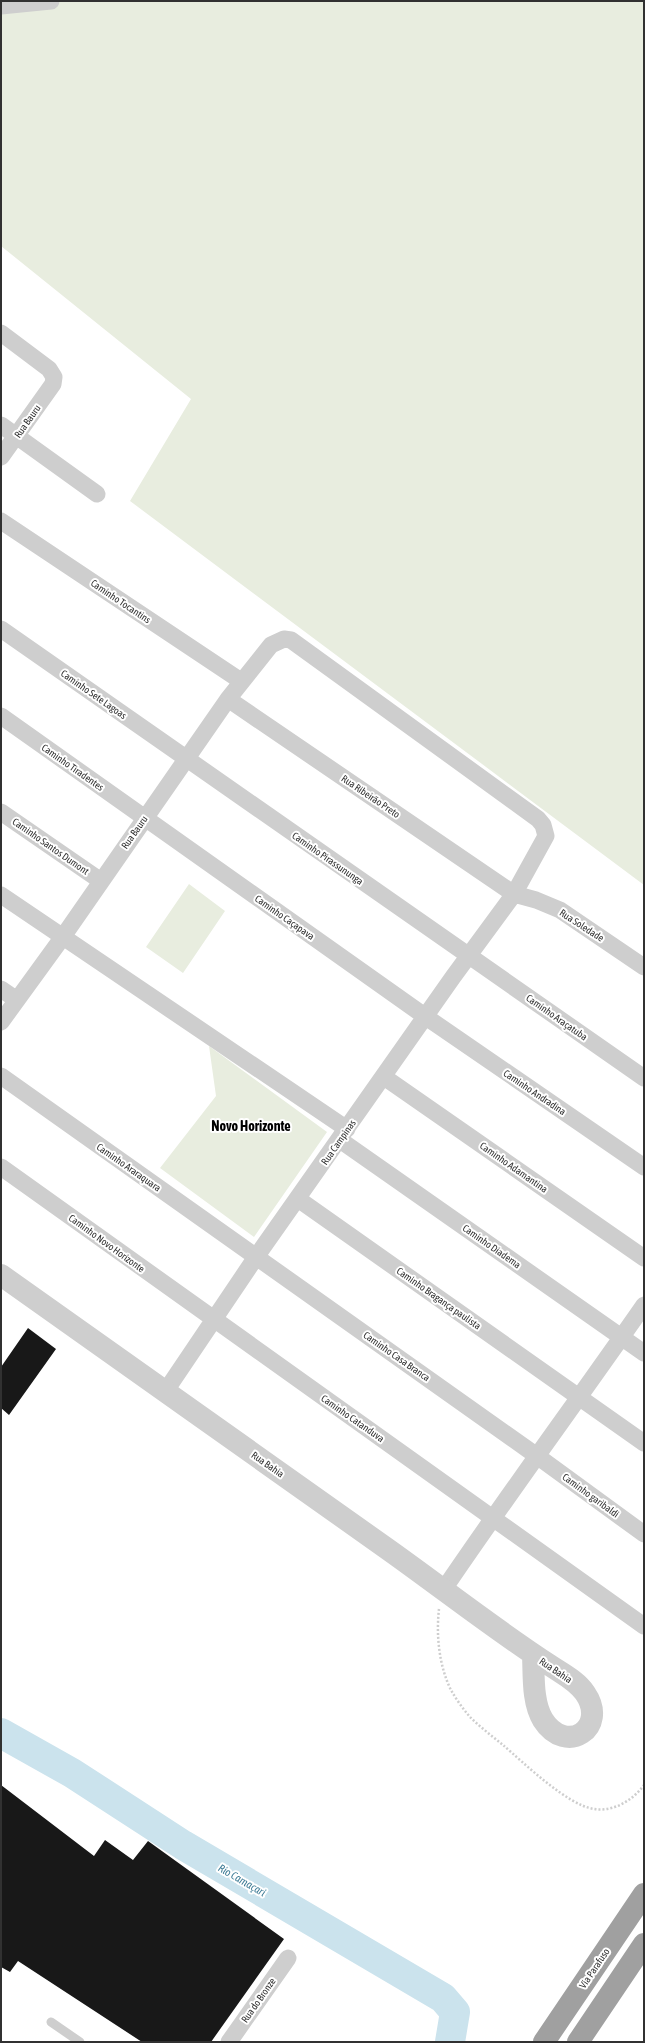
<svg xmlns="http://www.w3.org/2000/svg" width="645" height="2043" font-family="'Asap Condensed',sans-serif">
	<rect width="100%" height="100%" fill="#fff"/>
	<path fill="#e8eddf" d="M1 1H644V885L130 501 191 399 1 246Z
		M189 884 225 911 183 973 146 947Z
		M209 1046 327 1132 254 1237 160 1168 216 1096Z"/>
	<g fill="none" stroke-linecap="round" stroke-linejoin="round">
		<path stroke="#cbe3ed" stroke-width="30" d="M1 1733 72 1773 183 1845 443 1998 455 2012 450 2042"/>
	</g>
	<path fill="#181818" d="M28 1328 56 1349 9 1415 1 1408V1367Z
		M1 1785 94 1856 105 1840 133 1860 148 1841 284 1939 211 2042H142L18 1961 10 1972 1 1967Z"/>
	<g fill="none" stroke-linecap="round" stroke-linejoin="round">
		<path stroke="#cecece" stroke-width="2.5" stroke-dasharray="2 2" stroke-linecap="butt" d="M439 1609C436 1635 439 1666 451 1690 456 1699 463 1709 470 1717 480 1727 492 1736 503 1745 524 1763 567 1805 594 1809 614 1812 633 1800 644 1785"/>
		<path stroke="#cecece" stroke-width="9" d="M51 2022 80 2042"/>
		<path stroke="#cecece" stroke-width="17" d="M1 6 51 1
			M1 333 49 369 54 377 53 384 1 457
			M1 425 97 494
			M1 521 241 681
			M1 629 644 1078
			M228 699 514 894 536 900 560 910 644 967
			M1 716 426 1017 644 1167
			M1 812 101 881
			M1 895 347 1129
			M1 989 17 1000
			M1 1022 62 938 228 699 271 645 284 639 291 640 538 819 543 825 546 836 514 894 453 977 256 1257 165 1392
			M1 1076 537 1456 644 1534
			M384 1077 644 1258
			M340 1140 644 1353
			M1 1167 644 1626
			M298 1199 644 1443
			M444 1589C509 1493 578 1400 644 1305
			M229 2042 288 1958"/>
		<path stroke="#cecece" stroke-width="22" d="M1 1275C129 1366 258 1457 386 1548 441 1587 494 1629 551 1666 563 1674 577 1681 585 1693 609 1728 566 1756 543 1720 532 1702 534 1675 533 1655"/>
		<path stroke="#a0a0a0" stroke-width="22" d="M544 2042 644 1894
			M578 2042 644 1944"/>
	</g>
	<g text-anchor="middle" stroke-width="4" stroke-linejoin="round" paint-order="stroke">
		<g font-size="10" fill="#313131" stroke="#fff">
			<text transform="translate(27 421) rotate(-55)" y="4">Rua Bauru</text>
			<text transform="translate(121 601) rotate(34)" y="4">Caminho Tocantins</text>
			<text transform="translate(94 694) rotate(35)" y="4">Caminho Sete Lagoas</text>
			<text transform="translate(73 767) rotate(35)" y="4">Caminho Tiradentes</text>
			<text transform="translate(371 796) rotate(34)" y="4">Rua Ribeirão Preto</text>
			<text transform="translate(134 832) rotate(-55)" y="4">Rua Bauru</text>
			<text transform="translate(51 846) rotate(35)" y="4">Caminho Santos Dumont</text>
			<text transform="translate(328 858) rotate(35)" y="4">Caminho Pirassununga</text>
			<text transform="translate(285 917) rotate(35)" y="4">Caminho Caçapava</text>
			<text transform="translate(582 925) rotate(33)" y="4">Rua Soledade</text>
			<text transform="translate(557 1017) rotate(35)" y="4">Caminho Araçatuba</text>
			<text transform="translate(535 1092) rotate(34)" y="4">Caminho Andradina</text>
			<text transform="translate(338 1142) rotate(-55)" y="4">Rua Campinas</text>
			<text transform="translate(129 1167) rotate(35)" y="4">Caminho Araraquara</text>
			<text transform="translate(514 1167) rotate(35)" y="4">Caminho Adamantina</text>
			<text transform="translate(107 1243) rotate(36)" y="4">Caminho Novo Horizonte</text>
			<text transform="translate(492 1246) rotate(35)" y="4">Caminho Diadema</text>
			<text transform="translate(439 1298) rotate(35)" y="4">Caminho Bragança paulista</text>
			<text transform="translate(397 1356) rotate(35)" y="4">Caminho Casa Branca</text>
			<text transform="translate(353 1418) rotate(35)" y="4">Caminho Catanduva</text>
			<text transform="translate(268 1464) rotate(35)" y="4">Rua Bahia</text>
			<text transform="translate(591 1495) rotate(36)" y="4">Caminho garibaldi</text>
			<text transform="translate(556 1670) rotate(34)" y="4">Rua Bahia</text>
			<text transform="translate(594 1968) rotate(-56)" y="4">Via Parafuso</text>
			<text transform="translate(258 2000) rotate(-55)" y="4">Rua do Bronze</text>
		</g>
		<g font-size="11" font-style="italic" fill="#3d7b95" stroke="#fff">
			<text transform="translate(242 1880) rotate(30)" y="4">Rio Camaçari</text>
		</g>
		<g font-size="14" font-weight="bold" fill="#000" stroke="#fff">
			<text x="251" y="1131">Novo Horizonte</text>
		</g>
	</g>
	<rect width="645" height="2043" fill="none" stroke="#313131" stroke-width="4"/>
</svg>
